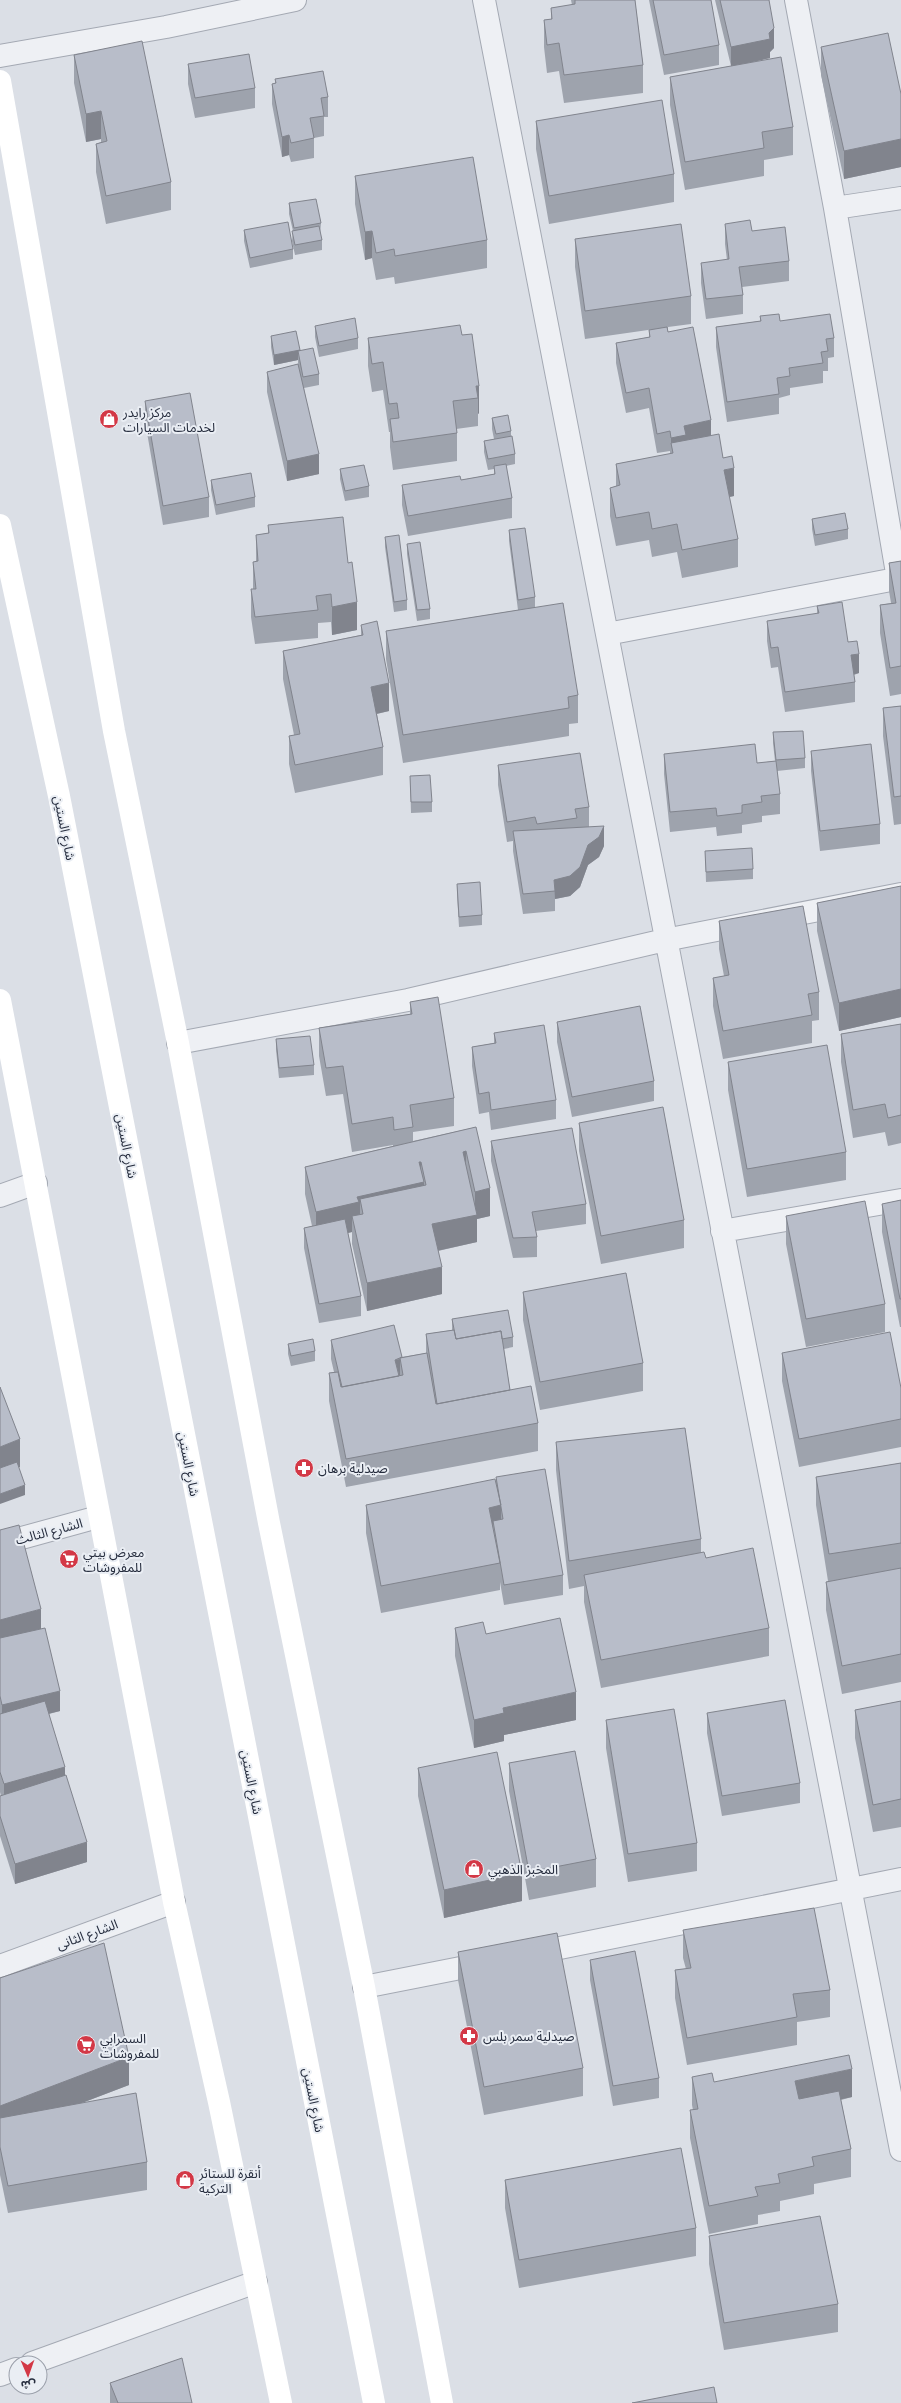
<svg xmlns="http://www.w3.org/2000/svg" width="901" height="2403" font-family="'Nunito Sans','Noto Sans Arabic',sans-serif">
	<rect width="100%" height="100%" fill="#dbdfe6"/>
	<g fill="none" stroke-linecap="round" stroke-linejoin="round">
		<g stroke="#a4a9b3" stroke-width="24">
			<path id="street" d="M484 0 901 2150
				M796 0 835 208 898 579
				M0 56 166 27 295 0
				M835 208 901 198
				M607 634 901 578
				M178 1043 408 1000 665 940 901 894
				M0 1196 36 1183
				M722 1231 901 1200
				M0 1544 98 1517
				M530 1954 901 1879
				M0 1966 174 1902
				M364 1987 486 1963
				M32 2363 256 2282
				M0 2375 16 2369"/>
		</g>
		<use href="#street" stroke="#eef0f4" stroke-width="22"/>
		<path stroke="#fff" stroke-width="22" d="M0 81 114 731 178 1043 269 1523 364 1987 442 2403
			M0 525 59 796 374 2403
			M0 1000 174 1902 219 2102 281 2403"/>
	</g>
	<path fill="#9ea3ad" d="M571 0H635L643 65V93L564 103 559 71 547 73 544 47V20L551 19V8L572 5Z
		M649 0H711L719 45V65L664 75Z
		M715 0H769L774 48 770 52V58L748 63 793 127V155L764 160V176L685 190 670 105V77L731 66Z
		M821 47 901 94V167L844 179 821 75Z
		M74 55 171 182V210L106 224 96 172V144L101 142V139L86 142 74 83Z
		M188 64 255 88V108L195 118 188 84Z
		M275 79 328 97V117H324V136L314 138V158L291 162 289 155 282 157 272 104V84L275 83Z
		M536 121 674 174V202L549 224 536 149Z
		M355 176 487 240V268L395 284 394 277 376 280 372 258 365 260 355 204Z
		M289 203 321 223 320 234 322 240V250L295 255 292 241 293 231 289 214Z
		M725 224 752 231 789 261V281L742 287 743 295V314L706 319 701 283V263L727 260 725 244Z
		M244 230 293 249V259L250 268 244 241Z
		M575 239 691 296V324L668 327V332L711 436 723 458 734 496 729 497 738 539V567L682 578 677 552 652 557 649 540 616 546 610 516V488L616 486V464L670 454V451L657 453 649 408 626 413 616 363V343L649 337V330L655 329 585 339 575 267Z
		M760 316 834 338V357L828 358V371H823V383L790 388V395L779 398V414L727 422 716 347V327L760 321Z
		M315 326 358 338V349L319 357 315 337Z
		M462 335 479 386V413L478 414V426L456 429 457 433V461L393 470 390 447V432H389L383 390 372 392 368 366V338Z
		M271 336 300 351 319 374V385L304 388 319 474 287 481 267 392V372L298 364V360L274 365 271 347Z
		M145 401 209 497V517L163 525 145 421Z
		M492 418 511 431V436L515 454V464L506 466 512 498V518L408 536 402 505V485L461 480 494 474V469L488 470 484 452V441L494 439 492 429Z
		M340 469 369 486V497L345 501 340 479Z
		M211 480 255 497V507L216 515 211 490Z
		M812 519 848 529V539L815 546 812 529Z
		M268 525 348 563 357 630 332 635 331 622 318 623V638L255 644 251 617V589H253V562H256V535L268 533Z
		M509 530 535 597V607L578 695V723L569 724V736L403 763 386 659V631L518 610 509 541Z
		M385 537 407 600V610L394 612 385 547Z
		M407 544 430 609V619L417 621 407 554Z
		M901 561V694L890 696 880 633V605L891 603 889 591V563Z
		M817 606 848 642 859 673 854 675 855 682V702L785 712 778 667 771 668 767 641V621L817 614Z
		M361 625 389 711 377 714 383 747V775L295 793 289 764V736L294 735 283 679V651L361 635Z
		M901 706V824L894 825 883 736V708Z
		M773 732 805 758V768L777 771 780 794V814L762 816V822L742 825V833L717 836 716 827 670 832 664 774V754L757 763 775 761 773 743Z
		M811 751 880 824V844L820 851 811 771Z
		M498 765 589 807V827L604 846 599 857 588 865 580 887 570 896 555 899V911L523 914 513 851V841L507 842 498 785Z
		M410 776 432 802V812L411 813Z
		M705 851 753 869V879L706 882Z
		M457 884 482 915V925L459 927 457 894Z
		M901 886V1017L839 1031 817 931V903Z
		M719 921 819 992V1020L812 1021V1043L723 1059 713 1006V978L724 976 719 949Z
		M410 1002 454 1098V1126L413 1132V1141L476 1127 490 1216 477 1219V1242L438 1251 442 1294 367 1311 352 1244V1232L348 1233 361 1296V1316L319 1323 304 1248V1228L312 1226 305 1194V1167L393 1146V1145L352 1152 343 1094 326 1096 319 1056V1028L410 1014Z
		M557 1022 654 1081V1101L572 1117 557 1042Z
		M901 1024V1143L888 1146 885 1132 853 1138 841 1062V1034Z
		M494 1033 556 1100V1119L491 1130 489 1112 479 1114 472 1066V1047L494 1043Z
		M276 1039 314 1065V1075L279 1078 276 1050Z
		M728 1062 846 1152V1180L747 1197 728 1090Z
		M579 1123 684 1220V1248L601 1264 579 1151Z
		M491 1141 586 1204V1224L536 1231 537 1237V1257L513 1258 491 1161Z
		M901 1200V1327H900L882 1232V1204Z
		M786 1216 885 1304V1332L806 1347 786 1244Z
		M523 1292 643 1363V1391L540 1410 523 1320Z
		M452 1319 513 1337V1347L504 1349 510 1390 538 1423V1451L346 1487 329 1401V1373L334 1372 331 1359V1340L402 1357 426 1353V1334L452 1330Z
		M288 1344 315 1351V1361L291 1366 288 1354Z
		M782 1353 901 1388V1447L799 1467 782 1381Z
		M556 1442 701 1539V1552L769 1628V1656L601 1688 584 1602V1586L569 1589 556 1470Z
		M901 1463V1682L842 1694 826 1610V1582L828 1581 816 1505V1477Z
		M496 1477 563 1575V1595L504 1605 500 1582V1590L381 1613 366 1533V1505L496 1481Z
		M0 1530 41 1628 60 1711 49 1714 87 1862 15 1884 0 1836V1796H1L0 1792Z
		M455 1628 486 1634 576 1720 504 1735V1741L474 1748 455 1656Z
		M901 1701V1827L873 1832 855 1738V1710Z
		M707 1713 800 1783V1803L722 1816 707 1733Z
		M606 1720 697 1843V1871L628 1882 606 1748Z
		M509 1763 596 1859V1887L529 1900 509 1791Z
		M418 1768 522 1901 444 1918 418 1796Z
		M683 1930 830 1990V2017L797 2022V2045L687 2065 675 1998V1970L686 1969 683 1958Z
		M458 1952 583 2068V2096L484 2115 458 1980Z
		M590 1960 659 2078V2098L613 2106 590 1980Z
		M0 1978 129 2085 82 2103 147 2162V2190L8 2213 0 2175Z
		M692 2077 714 2082 852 2097 841 2100 851 2149V2177L814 2184V2194L780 2201V2211L758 2215V2224L709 2234 690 2138V2110H693L692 2105Z
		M505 2180 696 2228V2256L519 2288 505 2208Z
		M709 2236 838 2304V2332L724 2350 709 2264Z
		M110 2383 192 2403H110Z"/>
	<path fill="#81848d" d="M774 28V48L770 52V58L731 67V47L769 33Z
		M101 111V139L86 142V114Z
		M289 135V155L282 157V137Z
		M901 139V167L844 179V151Z
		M372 231V258L365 260V232Z
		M300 350V360L298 351V360L274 365V355Z
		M476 386H479V413L478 414V398Z
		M711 420V440L673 453 671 444V438L684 426Z
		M319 454V474L287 481V461Z
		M734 468V496L724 498V470Z
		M357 602V630L332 635V607Z
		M859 654V673L851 675V655Z
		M389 683V711L371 715V687Z
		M604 826V846L599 857 588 865 580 887 570 896 555 899 554 880 588 845Z
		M901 989V1017L839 1031V1003Z
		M466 1151V1179L463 1152Z
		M419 1162H421V1183L424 1182V1210L363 1214 360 1199V1225L352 1216V1232L316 1240V1212L357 1197Z
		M490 1188V1216L477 1219V1242L432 1252V1224L475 1215V1192Z
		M442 1267V1294L367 1311V1283Z
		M400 1359V1378L395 1360Z
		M20 1439V1467L0 1475V1447Z
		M25 1485V1495L0 1504V1494Z
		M501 1505V1533L493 1521V1535L489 1508Z
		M41 1609V1637L0 1648V1620Z
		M60 1691V1711L2 1725V1705Z
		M576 1692V1720L504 1735V1741L474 1748V1720L503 1708Z
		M65 1767V1787L4 1804V1784Z
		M87 1842V1862L15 1884V1864Z
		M522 1873V1901L444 1918V1890Z
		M129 2057V2085L0 2134V2106Z
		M852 2069V2097L795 2109V2081Z"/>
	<path fill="#b8bdc9" stroke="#81848d" d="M575 0H635L643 65 564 75 559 43 547 45 544 20 552 19 551 8 575 4Z
		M653 0H711L719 45 664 55Z
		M720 0H769L774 28 769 33 770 39 731 47Z
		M888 33 901 94V139L844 151 821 47Z
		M142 41 171 182 106 196 96 144 107 141 101 111 86 114 74 55Z
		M249 54 255 88 195 98 188 64Z
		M781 57 793 127 762 132 764 148 685 162 670 77Z
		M323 71 328 97 321 98 324 116 310 118 314 138 291 143 289 135 282 137 272 84 276 83 275 79Z
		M662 100 674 174 549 196 536 121Z
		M473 157 487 240 395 256 394 249 376 253 372 231 365 232 355 176Z
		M316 199 321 223 294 228 289 203Z
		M750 220 752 231 785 227 789 261 739 267 743 295 706 299 701 263 729 259 725 224Z
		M288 222 293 249 250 258 244 230Z
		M681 224 691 296 585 311 575 239Z
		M319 226 322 240 295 245 292 231Z
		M779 314 780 321 830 314 834 338 826 339 828 351 821 352 823 363 789 368 790 376 777 378 779 394 727 402 716 327 761 321 760 316Z
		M355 318 358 338 319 346 315 326Z
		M460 325 462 335 472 334 479 386H476L478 398 453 401 457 433 393 442 390 419 399 418 397 403 389 404 383 362 372 364 368 338Z
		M667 327 668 332 693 327 711 420 684 426 686 435 671 438 670 431 657 434 649 388 626 393 616 343 650 337 649 330Z
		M296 331 300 350 274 355 271 336Z
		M313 348 319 374 303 377 298 351Z
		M298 364 319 454 287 461 267 372Z
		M190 393 209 497 163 506 145 401Z
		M508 415 511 431 496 434 492 418Z
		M719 434 723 458 732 456 734 468 724 470 738 539 682 550 677 524 652 529 649 512 616 518 610 488 620 485 616 464 673 453 671 443Z
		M512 436 515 454 488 459 484 441Z
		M506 464 512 498 408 516 402 485 460 476 461 480 495 474 494 466Z
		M364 465 369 486 345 491 340 469Z
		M251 473 255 497 216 505 211 480Z
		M845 513 848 529 815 535 812 519Z
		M343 517 348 563 352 562 357 602 332 607 331 594 316 596 318 610 255 617 251 589H256L253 562 258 561 256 535 269 533 268 525Z
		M525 528 535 597 518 600 509 530Z
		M399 535 407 600 394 602 385 537Z
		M420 542 430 609 417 610 407 544Z
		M901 561V666L890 668 880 605 896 603 889 563Z
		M842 602 848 642 857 641 859 654 851 655 855 682 785 692 778 647 771 648 767 621 819 613 817 606Z
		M563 603 578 695 568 697 569 708 403 735 386 631Z
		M377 621 389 683 371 687 383 747 295 765 289 736 300 734 283 651 363 635 361 625Z
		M901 706V796L894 797 883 708Z
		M803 731 805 758 776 760 773 732Z
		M755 744 757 763 776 761 780 794 761 796 762 802 742 805V813L717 816 716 808 670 812 664 754Z
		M871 744 880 824 820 831 811 751Z
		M580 753 589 807 575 809 577 818 537 824 535 817 507 822 498 765Z
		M430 775 432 802H411L410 776Z
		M604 826 599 837 588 845 580 867 570 876 554 880 555 891 523 894 513 831Z
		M752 848 753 869 706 872 705 851Z
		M480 882 482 915 459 917 457 884Z
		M901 886V989L839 1003 817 903Z
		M803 906 819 992 808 994 812 1015 723 1031 713 978 729 975 719 921Z
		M438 997 454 1098 410 1105 413 1127 394 1130 393 1117 352 1124 343 1066 326 1068 319 1028 412 1014 410 1002Z
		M640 1006 654 1081 572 1097 557 1022Z
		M901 1024V1115L888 1118 885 1104 853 1110 841 1034Z
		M544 1025 556 1100 491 1110 489 1092 479 1094 472 1047 496 1043 494 1033Z
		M310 1036 314 1065 279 1068 276 1039Z
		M827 1045 846 1152 747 1169 728 1062Z
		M663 1107 684 1220 601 1236 579 1123Z
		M476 1127 490 1188 475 1192 466 1151 463 1152 477 1215 432 1224 442 1267 367 1283 352 1216 363 1214 360 1199 426 1185 421 1162H419L424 1182 357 1197 359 1202 316 1212 305 1167Z
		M572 1128 586 1204 532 1212 537 1237 513 1238 491 1141Z
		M901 1200V1299H900L882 1204Z
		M865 1201 885 1304 806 1319 786 1216Z
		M345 1219 361 1296 319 1304 304 1228Z
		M626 1273 643 1363 540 1382 523 1292Z
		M508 1310 513 1337 502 1339 501 1331 456 1339 452 1319Z
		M394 1325 402 1357 395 1360 399 1376 342 1387 331 1340Z
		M454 1330 456 1339 501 1331 510 1390 437 1404 426 1334Z
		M890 1332 901 1388V1419L799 1439 782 1353Z
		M313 1339 315 1351 291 1356 288 1344Z
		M427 1353 436 1404 531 1386 538 1423 346 1459 329 1373 338 1372 341 1387 403 1375 400 1358Z
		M0 1387 20 1439 0 1447Z
		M685 1428 701 1539 569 1561 556 1442Z
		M17 1462 25 1485 0 1494V1468Z
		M901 1463V1543L829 1554 816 1477Z
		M545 1469 563 1575 504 1585 493 1521 503 1519 496 1477Z
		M495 1479 501 1505 489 1508 500 1563 381 1586 366 1505Z
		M19 1525 41 1609 0 1620V1530Z
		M753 1548 769 1628 601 1660 584 1575 704 1552 706 1558Z
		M901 1568V1654L842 1666 826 1582Z
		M560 1618 576 1692 503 1708 504 1713 474 1720 455 1628 483 1622 486 1634Z
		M45 1628 60 1691 2 1705 0 1696V1638Z
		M785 1700 800 1783 722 1796 707 1713Z
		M45 1701 65 1767 4 1784 0 1772V1714Z
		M901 1701V1799L873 1805 855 1710Z
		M674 1709 697 1843 628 1854 606 1720Z
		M575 1751 596 1859 529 1872 509 1763Z
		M497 1752 522 1873 444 1890 418 1768Z
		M66 1775 87 1842 15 1864 0 1816V1796Z
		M814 1908 830 1990 793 1994 797 2017 687 2038 675 1970 691 1968 683 1930Z
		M557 1933 583 2068 484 2087 458 1952Z
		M104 1943 129 2057 0 2106V1978Z
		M635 1951 659 2078 613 2086 590 1960Z
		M849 2055 852 2069 795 2081 799 2099 839 2091 851 2149 812 2157 814 2166 778 2174 780 2183 755 2187 758 2196 709 2206 690 2110 698 2109 692 2077 712 2073 714 2082Z
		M136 2093 147 2162 8 2186 0 2147V2118Z
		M681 2148 696 2228 519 2260 505 2180Z
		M820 2216 838 2304 724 2323 709 2236Z
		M182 2358 192 2403H118L110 2383Z
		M714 2387 717 2403H632Z"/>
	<defs>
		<g id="shop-disc" transform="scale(1)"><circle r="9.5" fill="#d33846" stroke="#eaeef4"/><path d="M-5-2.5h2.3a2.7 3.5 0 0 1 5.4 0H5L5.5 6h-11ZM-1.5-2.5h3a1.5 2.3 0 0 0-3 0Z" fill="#fff"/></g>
		<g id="pharmacy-disc" transform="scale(1)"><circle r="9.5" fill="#d33846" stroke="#eaeef4"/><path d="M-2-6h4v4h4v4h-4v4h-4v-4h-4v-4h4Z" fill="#fff"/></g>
		<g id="supermarket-disc" transform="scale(1)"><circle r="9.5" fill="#d33846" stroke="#eaeef4"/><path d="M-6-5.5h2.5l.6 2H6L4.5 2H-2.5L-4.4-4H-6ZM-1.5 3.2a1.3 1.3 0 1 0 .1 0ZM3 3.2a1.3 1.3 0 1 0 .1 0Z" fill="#fff"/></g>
	</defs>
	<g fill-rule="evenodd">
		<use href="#shop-disc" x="109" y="419"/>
		<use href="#pharmacy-disc" x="304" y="1468"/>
		<use href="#supermarket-disc" x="69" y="1559"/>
		<use href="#shop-disc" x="474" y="1869"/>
		<use href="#pharmacy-disc" x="469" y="2036"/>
		<use href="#supermarket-disc" x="86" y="2045"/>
		<use href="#shop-disc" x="185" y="2180"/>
	</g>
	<g text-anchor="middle" stroke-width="4" stroke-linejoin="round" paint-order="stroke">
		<g font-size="13" fill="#252c3d" stroke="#eaeef4" text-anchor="start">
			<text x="123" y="417">مركز رايدر<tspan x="123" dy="15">لخدمات السيارات</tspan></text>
			<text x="318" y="1473">صيدلية برهان</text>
			<text x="83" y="1557">معرض بيتي<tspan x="83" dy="15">للمفروشات</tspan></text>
			<text x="488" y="1874">المخبز الذهبي</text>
			<text x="483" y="2041">صيدلية سمر بلس</text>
			<text x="100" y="2043">السمرابي<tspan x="100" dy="15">للمفروشات</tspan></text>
			<text x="199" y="2178">أنقرة للستائر<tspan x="199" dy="15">التركية</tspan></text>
		</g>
		<g font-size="13" fill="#252c3d" stroke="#eaeef4">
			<text transform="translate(65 828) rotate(79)" y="5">شارع الستين</text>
			<text transform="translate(127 1146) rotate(79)" y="5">شارع الستين</text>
			<text transform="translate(189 1464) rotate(79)" y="5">شارع الستين</text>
			<text transform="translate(49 1531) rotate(-15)" y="5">الشارع الثالث</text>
			<text transform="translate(252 1782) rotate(79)" y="5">شارع الستين</text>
			<text transform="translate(87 1934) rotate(-20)" y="5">الشارع الثانى</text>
			<text transform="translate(314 2100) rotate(79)" y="5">شارع الستين</text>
		</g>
	</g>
	<g transform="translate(28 2375) rotate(178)"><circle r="19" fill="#eaeef4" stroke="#9ba0ab"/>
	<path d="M0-3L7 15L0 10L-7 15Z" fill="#d33846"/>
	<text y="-6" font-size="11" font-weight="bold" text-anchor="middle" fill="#252c3d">ش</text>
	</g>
</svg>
